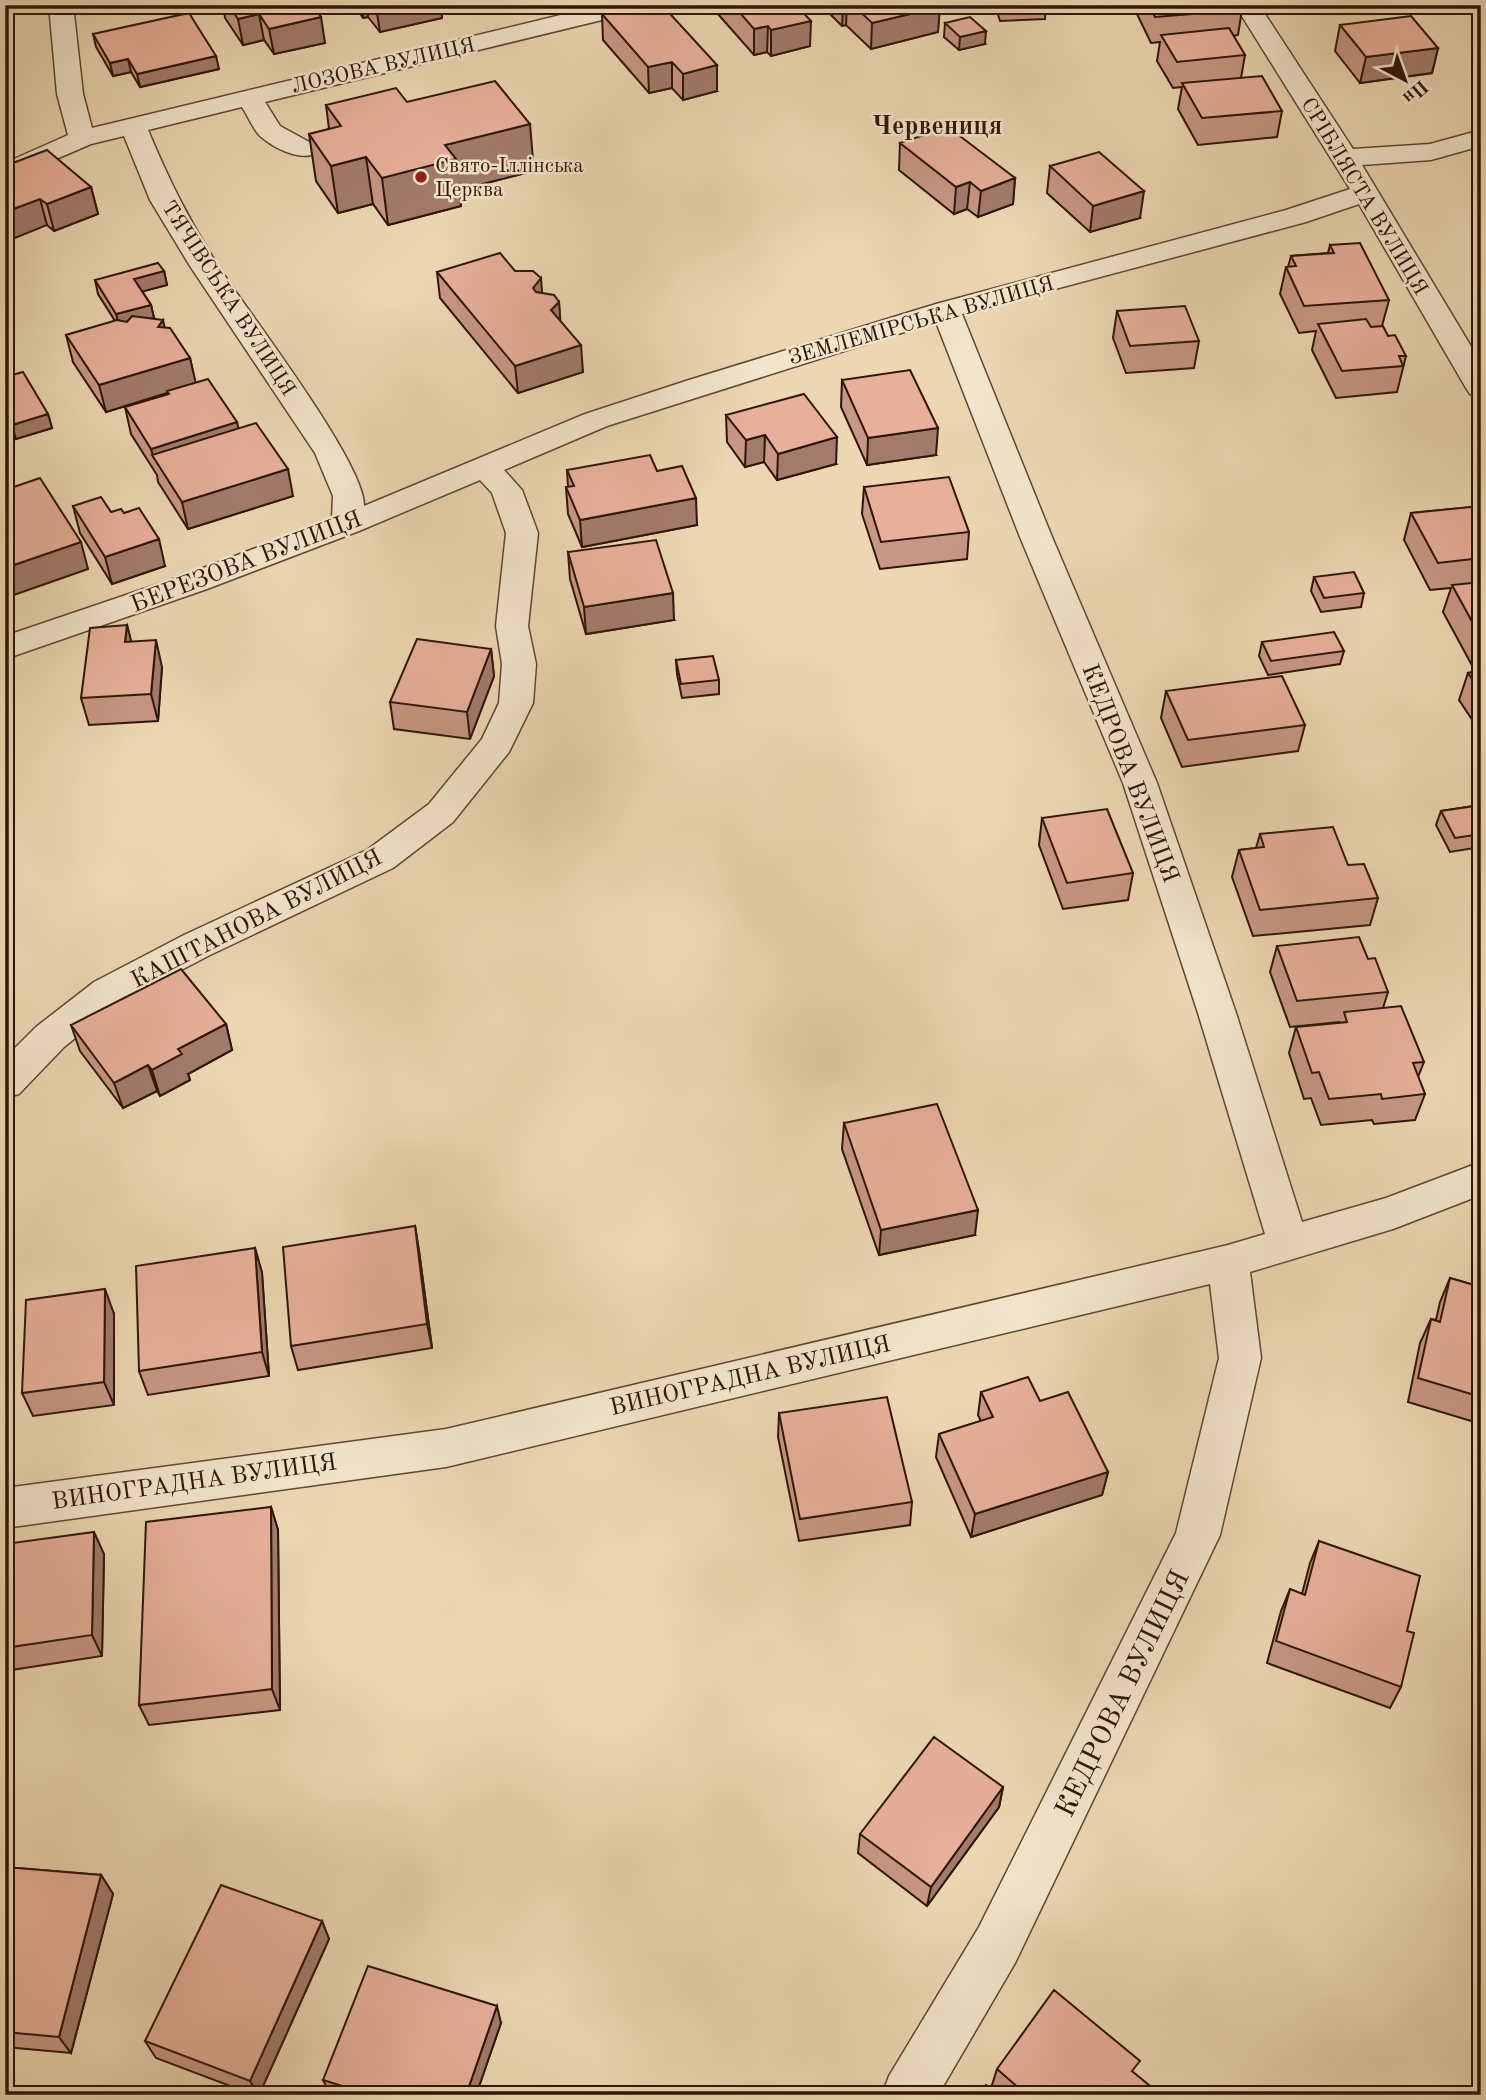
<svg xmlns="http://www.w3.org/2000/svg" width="1486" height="2100" font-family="'Old Standard TT',serif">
	<rect width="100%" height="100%" fill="#ecd7b2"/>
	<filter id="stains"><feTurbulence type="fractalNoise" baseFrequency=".00286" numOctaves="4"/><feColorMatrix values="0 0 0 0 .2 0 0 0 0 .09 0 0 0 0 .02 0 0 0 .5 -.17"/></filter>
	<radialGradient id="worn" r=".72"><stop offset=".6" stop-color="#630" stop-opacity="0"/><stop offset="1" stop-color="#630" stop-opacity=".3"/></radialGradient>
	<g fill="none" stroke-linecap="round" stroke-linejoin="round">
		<g stroke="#5e4633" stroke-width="3">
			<path id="minor" d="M49 5H73L83 94 92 128 602 5H646L643 10 265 102 280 126 311 143 315 149 311 155C296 159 272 147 260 136 253 129 248 116 242 107L148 130C169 180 189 221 219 267 247 311 366 464 364 506L585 414 689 380 936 304 1286 210 1350 189 1235 5H1259L1353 149 1430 144 1481 130V146L1431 160 1362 165 1481 363V397L1470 394 1466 388 1359 204 1306 222 962 314 1052 537 1157 783 1236 1013 1302 1222 1386 1198 1481 1162V1195L1393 1229 1250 1272 1261 1358 1220 1535 1015 1963 938 2095H882L889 2076 979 1927 1176 1533 1219 1358 1210 1284 446 1467 5 1528V1488L446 1429 1228 1245 1265 1234 1198 1013 1123 783 1020 537 936 322 607 426 504 470 522 490 538 533 528 626 536 664 533 703 509 752 453 822 393 868 210 955 120 1002 64 1047 19 1094 5 1098V1058L36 1027 94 982 184 935 367 850 429 804 482 739 499 703 502 664 496 626 506 533 492 493 480 480 359 531 207 589 5 659V636L185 575 332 519 333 496 315 453 190 266 150 200 124 136 91 144 5 181V163L68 135 57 94Z"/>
		</g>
		<use href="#minor" fill="#f3e5cd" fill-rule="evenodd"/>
	</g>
	<path fill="#c89785" stroke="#2f1509" stroke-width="2" d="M223 5H313L325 43 274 54 264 40 243 45 225 18Z
		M354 5H441L442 18 380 32 368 17 363 18Z
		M455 5H507L479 11 477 9 461 13Z
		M717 5H796L810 46 771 56 767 52 754 55 717 13Z
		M827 5H939L938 32 871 49 846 25 842 26 827 11Z
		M995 5H1046L1045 19 1000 21Z
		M1136 5H1240L1242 10 1238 35 1233 36 1245 55 1241 78 1282 111 1277 137 1198 145 1178 109 1182 87 1173 88 1157 61 1160 42 1151 43 1136 12Z
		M602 14 717 91 683 100 672 88 649 93 603 40Z
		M945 23 985 44 959 50 944 37Z
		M1340 25 1438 48 1432 73 1360 83 1335 51Z
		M93 34 219 69 140 87 131 72 113 76 96 47Z
		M407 102 534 171 459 190 461 206 388 225 373 204 338 213 316 181 309 134 329 129 326 105Z
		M900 143 1015 178 1013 204 978 217 967 209 954 214 899 170Z
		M5 166 91 187 98 214 54 231 47 225Z
		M1050 166 1140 218 1090 232 1047 193Z
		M1481 222V258L1474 246Z
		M1330 245 1389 300 1382 326 1388 336 1406 356 1397 392 1336 398 1312 350 1316 331 1299 333 1280 294 1286 267H1288L1291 256 1328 253Z
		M164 271 167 285 142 291 151 305 154 318 165 328 190 358 195 382 238 428 293 496 188 529 158 482 157 475 131 434 125 407 168 393 106 412 73 362 66 335 115 321 98 294 95 280Z
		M515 271 542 293 559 302 560 321 583 372 518 393 440 298 437 272Z
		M1117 311 1199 341 1194 368 1126 373 1113 338Z
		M5 377 48 414 52 428 16 439 5 421Z
		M842 380 936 455 867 465 841 407Z
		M726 415 836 464 777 480 764 462 745 467 727 442Z
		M567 470 657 471 697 525 582 547 568 514 566 487H568Z
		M864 487 969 532 967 559 880 569 862 514Z
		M73 506 111 512 165 566 112 584 80 533Z
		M1481 506V671H1475L1443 612 1451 588 1430 590 1404 540 1411 513Z
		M568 552 674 620 586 634 570 579Z
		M1314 577 1364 593 1361 607 1321 612 1311 591Z
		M127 625 131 642 162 667 158 721 89 725 81 698Z
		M1262 642 1344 651 1340 664 1268 675 1259 656Z
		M491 649 494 676 470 739 394 729 390 702Z
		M676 660 719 680V694L682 698 677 674Z
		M1481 671V733L1459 700 1468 673Z
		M1166 691 1305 725 1298 751 1182 767 1161 718Z
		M1481 805V847L1450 852 1436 825 1441 811Z
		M1042 818 1133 873 1128 900 1063 909 1039 845Z
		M1260 834 1348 865 1378 898 1370 925 1253 936 1232 877 1239 850 1256 848Z
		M1277 946 1368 959 1388 992 1383 1008 1424 1062 1418 1077 1425 1094 1415 1120 1374 1124 1372 1120 1321 1125 1311 1098 1304 1099 1289 1053 1296 1027 1340 1022 1290 1027 1270 972Z
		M226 1024 232 1050 188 1074 190 1080 160 1096 157 1091 123 1108 80 1051 71 1025Z
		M844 1123 975 1235 879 1255 842 1149Z
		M415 1226 419 1251 432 1348 298 1370 291 1346Z
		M255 1248 262 1273 269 1376 148 1395 139 1371Z
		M1450 1278 1481 1287V1424L1408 1402 1420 1343 1431 1319 1436 1320 1440 1302Z
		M114 1314V1405L33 1416 22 1393Z
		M981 1392 1040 1401 1108 1472 1102 1495 971 1537 936 1457 939 1434 981 1421 978 1415Z
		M779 1413 912 1502 910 1525 799 1541 778 1437Z
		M271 1507 278 1530 280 1710 149 1725 139 1705Z
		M1319 1541 1407 1631 1401 1687 1390 1708 1267 1663 1281 1611 1290 1589 1302 1594 1310 1563Z
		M5 1544 104 1554 102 1656 5 1671Z
		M1003 1787 999 1807 927 1906 858 1853 860 1834Z
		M5 1867 101 1875 113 1894 71 2053 5 2047Z
		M322 1921 329 1939 259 2095H254L156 2058 145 2041Z
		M501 2023 476 2095H331L323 2080Z
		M997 2069 1134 2073 1153 2095H1003L992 2085Z"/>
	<path fill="#a27b6c" stroke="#2f1509" stroke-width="2" d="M362 5H367L368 17 363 18Z
		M383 5H441L442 18 380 32 376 7Z
		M460 5H477V9L461 13Z
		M478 5H507L479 11Z
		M843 5H847L846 25 842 26Z
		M940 7 938 32 871 49 872 23Z
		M259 14 264 40 243 45 238 19Z
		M321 17 325 43 274 54 269 29Z
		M811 21 810 46 771 56V30Z
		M768 26 767 52 754 55V29Z
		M986 31 985 44 959 50 960 37Z
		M1438 48 1432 73 1360 83 1366 57Z
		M216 56 219 69 140 87 137 74Z
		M128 59 131 72 113 76 110 63Z
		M672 62V88L649 93 648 67Z
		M717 65V91L683 100V74Z
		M530 124 534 171 459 190 461 206 388 225 382 178 445 145Z
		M366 157 373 204 338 213 331 166Z
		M1015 178 1013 204 978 217 981 191Z
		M970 182 967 209 954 214 956 187Z
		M91 187 98 214 54 231 47 204Z
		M1144 191 1140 218 1090 232 1093 206Z
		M40 199 47 225 5 242V212Z
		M164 271 167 285 137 293 134 279Z
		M541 278 543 305 533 288Z
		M559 302 561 329 551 310Z
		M151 305 154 318 120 328 116 314Z
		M163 320 169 347 158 327Z
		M581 345 583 372 518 393 515 366Z
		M190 358 196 384 106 412 99 385Z
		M48 414 52 428 16 439 12 425Z
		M237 422 243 449 153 456 151 449Z
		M938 428 936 455 867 465 868 438Z
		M765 435 764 462 745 467 746 440Z
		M837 437 836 464 777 480 778 454Z
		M288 469 293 496 188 529 182 502Z
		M696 498 697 525 582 547 580 520Z
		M159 539 165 566 112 584 105 557Z
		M81 542 88 569 5 598V568Z
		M673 593 674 620 586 634 584 607Z
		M127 625 134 652 125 642Z
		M156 640 162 667 158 721 151 694Z
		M491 649 494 676 470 739 467 712Z
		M226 1024 232 1050 188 1074 190 1080 160 1096 152 1070 178 1049Z
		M148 1065 157 1091 123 1108 114 1083Z
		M978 1210 975 1235 879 1255 881 1230Z
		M415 1226 419 1251 432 1348 427 1324Z
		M255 1248 262 1273 269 1376 262 1352Z
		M105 1289 114 1314V1405L104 1382Z
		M1108 1472 1102 1495 971 1537 975 1514Z
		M271 1507 278 1530 280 1710 272 1689Z
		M94 1532 104 1554 102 1656 92 1635Z
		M1003 1787 999 1807 927 1906 931 1887Z
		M101 1875 113 1894 71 2053 59 2037Z
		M322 1921 329 1939 259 2095H258L250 2081Z
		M497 2006 501 2023 476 2095H466Z"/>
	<path fill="#e8b09b" stroke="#2f1509" stroke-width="2" d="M229 5H313L321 17 269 29 259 14 238 19Z
		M640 5H662L717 65 683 74 672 62 648 67 602 14Z
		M733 5H796L811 21 771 30 768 26 754 29Z
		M853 5H939L940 7 872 23Z
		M1149 5H1240L1242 10 1155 17Z
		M189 13 216 56 137 74 128 59 110 63 93 34Z
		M1411 16 1438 48 1366 57 1340 25Z
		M970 17 986 31 960 37 945 23Z
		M1229 28 1245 55 1177 62 1161 35Z
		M1262 76 1282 111 1202 118 1182 83Z
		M495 81 530 124 445 145 456 159 382 178 366 157 331 166 309 134 341 126 326 105 396 88 407 102Z
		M948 127 1015 178 981 191 970 182 956 187 900 143Z
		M47 150 91 187 47 204 40 199 5 212V166Z
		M1099 152 1144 191 1093 206 1050 166Z
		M1360 243 1389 300 1304 306 1286 267 1296 266 1291 256 1334 253 1330 245Z
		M500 253 515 271H533L541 278 533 288 536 292 554 295 559 302 551 310 581 345 515 366 437 272Z
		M158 263 164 271 134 279 151 305 116 314 95 280Z
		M1185 306 1199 341 1130 346 1117 311Z
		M132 316 163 320 158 327 170 328 190 358 99 385 66 335 117 320 127 322Z
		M1366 319 1371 327 1383 326 1388 336 1395 335 1406 356H1399L1403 366 1342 371 1318 324Z
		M910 370 938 428 868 438 842 380Z
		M23 372 48 414 12 425 5 414V377Z
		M208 379 237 422 151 449 125 407 169 394 167 391Z
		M804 394 837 437 778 454 765 435 746 440 726 415Z
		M256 423 288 469 182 502 152 455Z
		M650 455 657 471 682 466 696 498 580 520 566 487 574 486 567 470Z
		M949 477 969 532 881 542 864 487Z
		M40 478 81 542 5 568V490Z
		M101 497 111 512 121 509 124 513 139 508 159 539 105 557 73 506Z
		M1481 506V558L1438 563 1411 513Z
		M656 540 673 593 584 607 568 552Z
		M1354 572 1364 593 1324 598 1314 577Z
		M1481 582V638L1452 585Z
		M127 625 125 642 156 640 151 694 81 698 90 628Z
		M1334 632 1344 651 1271 661 1262 642Z
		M417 639 491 649 467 712 390 702Z
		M713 656 719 680 681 684 676 660Z
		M1481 671V693L1468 673Z
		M1282 676 1305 725 1188 740 1166 691Z
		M1481 805V834L1455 838 1441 811Z
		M1107 809 1133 873 1067 883 1042 818Z
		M1333 827 1348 865 1364 864 1378 898 1260 910 1239 850 1264 847 1260 834Z
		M1359 937 1368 959 1375 958 1388 992 1297 1001 1277 946Z
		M181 969 226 1024 178 1049 182 1054 152 1070 148 1065 114 1083 71 1025Z
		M1401 1006 1424 1062 1413 1063 1425 1094 1382 1099 1381 1094 1329 1099 1319 1072 1312 1073 1296 1027 1347 1022 1344 1012Z
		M937 1104 978 1210 881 1230 844 1123Z
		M415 1226 427 1324 291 1346 283 1247Z
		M255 1248 262 1352 139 1371 136 1266Z
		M1450 1278 1481 1287V1397L1418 1378 1431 1319 1440 1322Z
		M105 1289 104 1382 22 1393 26 1300Z
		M1028 1377 1040 1401 1068 1392 1108 1472 975 1514 939 1434 993 1417 981 1392Z
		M887 1397 912 1502 800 1519 779 1413Z
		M271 1507 272 1689 139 1705 146 1522Z
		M94 1532 92 1635 5 1648V1544Z
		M1319 1541 1420 1576 1407 1631 1414 1633 1401 1687 1276 1641 1290 1589 1305 1595Z
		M934 1737 1003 1787 931 1887 860 1834Z
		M5 1867 101 1875 59 2037 5 2032Z
		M221 1885 322 1921 250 2081 145 2041Z
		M368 1966 497 2006 466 2095H371L323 2080Z
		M1054 1990 1140 2061 1132 2071 1155 2090 1152 2095H1027L997 2069Z
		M986 2085 997 2095H979Z"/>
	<circle fill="#8f2418" stroke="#f3e5cd" stroke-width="2.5" cx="421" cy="177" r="7"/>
	<g text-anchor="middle" stroke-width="5" stroke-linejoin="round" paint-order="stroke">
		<g font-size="21" fill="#2f1509" stroke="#f3e5cd">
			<text transform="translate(383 65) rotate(-13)" y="7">ЛОЗОВА ВУЛИЦЯ</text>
			<text transform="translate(1365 196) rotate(59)" y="7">СРІБЛЯСТА ВУЛИЦЯ</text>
			<text transform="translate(229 298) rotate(57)" y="7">ТЯЧІВСЬКА ВУЛИЦЯ</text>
			<text transform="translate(921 320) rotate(-16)" y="7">ЗЕМЛЕМІРСЬКА ВУЛИЦЯ</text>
		</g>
		<g font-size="21" fill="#2f1509" stroke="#f3e5cd" text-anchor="start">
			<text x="435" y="172">Свято-Іллінська<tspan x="435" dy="24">Церква</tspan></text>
		</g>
		<g font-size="24" fill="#2f1509" stroke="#f3e5cd">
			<text transform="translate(246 561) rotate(-21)" y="8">БЕРЕЗОВА ВУЛИЦЯ</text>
			<text transform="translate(1131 773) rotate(69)" y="8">КЕДРОВА ВУЛИЦЯ</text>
			<text transform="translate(256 918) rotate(-27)" y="8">КАШТАНОВА ВУЛИЦЯ</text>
			<text transform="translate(750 1375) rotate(-13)" y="8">ВИНОГРАДНА ВУЛИЦЯ</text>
			<text transform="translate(194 1481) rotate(-8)" y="8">ВИНОГРАДНА ВУЛИЦЯ</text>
		</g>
		<g font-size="26" font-weight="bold" fill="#2f1509" stroke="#f3e5cd">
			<text x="937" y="134">Червениця</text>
		</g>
		<g font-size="28" fill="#2f1509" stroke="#f3e5cd">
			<text transform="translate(1121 1693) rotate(-64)" y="10">КЕДРОВА ВУЛИЦЯ</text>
		</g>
	</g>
	<rect width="1486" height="2100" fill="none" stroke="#ecd7b2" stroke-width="28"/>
	<rect x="7" y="7" width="1472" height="2086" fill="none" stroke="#2f1509" stroke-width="3.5"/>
	<rect x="14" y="14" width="1458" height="2072" fill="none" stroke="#2f1509" stroke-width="2"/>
	<g transform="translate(1405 80) rotate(139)" stroke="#f3e5cd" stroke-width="5" paint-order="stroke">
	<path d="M0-5L12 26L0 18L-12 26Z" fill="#2f1509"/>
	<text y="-10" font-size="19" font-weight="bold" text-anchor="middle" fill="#2f1509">Пн</text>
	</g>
	<rect width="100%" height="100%" filter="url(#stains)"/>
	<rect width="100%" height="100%" fill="url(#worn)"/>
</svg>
